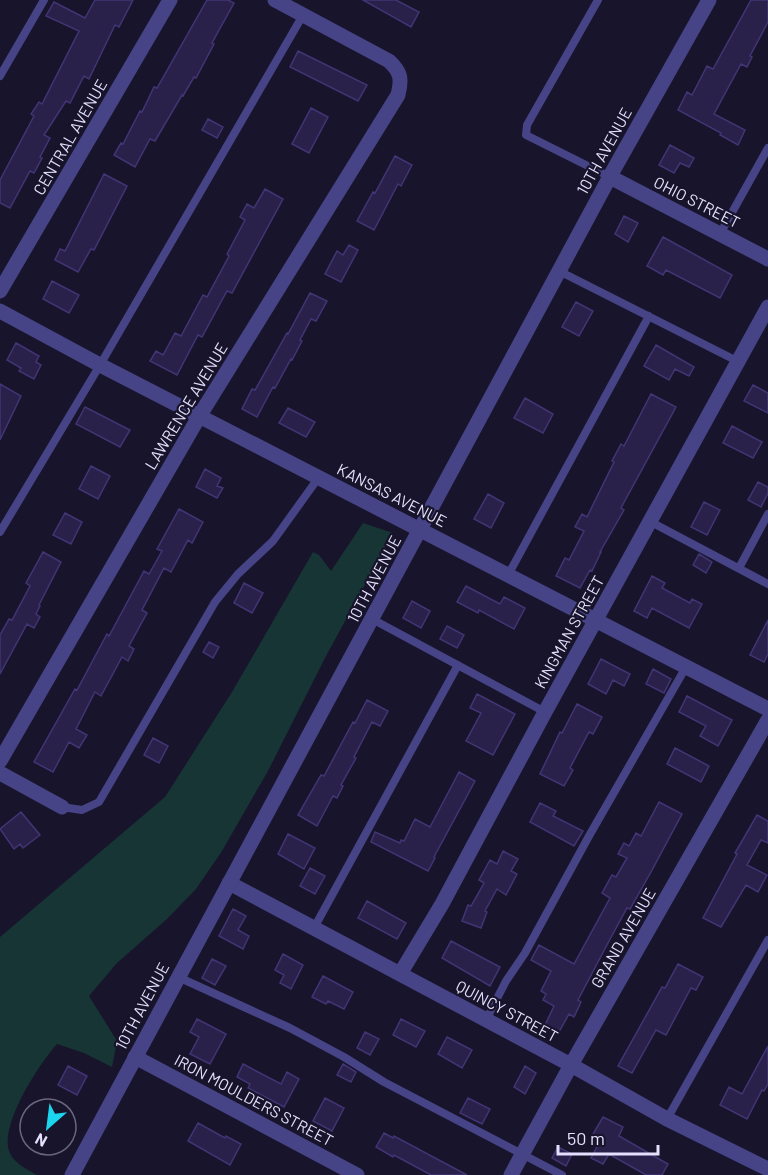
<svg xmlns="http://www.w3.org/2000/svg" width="768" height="1175" font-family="Barlow,sans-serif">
	<rect width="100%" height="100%" fill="#18142b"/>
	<path fill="#173534" d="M363 523 393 533 326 656 268 771 222 851 196 889 167 919 117 963 89 996 117 1041 112 1067 84 1053 57 1044C39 1064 0 1124 9 1151 13 1163 27 1169 37 1175H0V937L165 797 232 692 313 552 319 555 331 571Z"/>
	<path fill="#2a214a" stroke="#423575" stroke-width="1.5" d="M95 0H133L119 27 115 25 89 79 84 76 70 103 66 101 44 135 50 138 40 157 42 158 34 173 30 171 10 208 0 203V180L34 116 31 114 39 102 42 104 79 31 46 16 54 2 85 18Z
		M207 0H228L234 3 212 43 214 44 196 78 194 77 183 96 182 95 155 141 150 139 135 167 114 155 121 143 123 144 140 111 142 112 154 87 157 88Z
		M363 0H396L419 12 411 27Z
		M751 0H768V22L750 56 752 57 747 67 741 64 714 114 745 130 738 145 720 135 721 133 678 110 687 92 692 95 707 66 713 69Z
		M298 51 367 85 358 101 290 67Z
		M311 108 328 117 309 153 292 144Z
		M208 119 223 127 217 138 202 130Z
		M670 145 694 158 689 167 680 163 674 173 659 165Z
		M395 156 412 165 401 186 398 184 374 230 357 221 373 192 375 193Z
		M104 174 127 186 94 250 91 249 78 272 55 260 60 249 65 251Z
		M265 189 283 199 232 293 227 291 202 337 198 335 177 375 150 361 156 351 163 355 175 333 181 336 203 295 207 297 229 256 227 254 245 220 240 217 247 204 254 208Z
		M624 216 638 223 628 242 615 234Z
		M663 237 732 275 720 298 666 270 663 275 647 266Z
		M349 245 358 250 341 282 325 274 337 251 343 255Z
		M52 281 79 295 69 313 43 299Z
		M310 293 327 301 316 321 311 319 300 340 302 341 292 360 291 359 275 388 273 387 257 417 242 409 252 389 255 390 287 333 288 334Z
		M576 302 593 311 579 336 562 327Z
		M16 343 39 356 36 362 41 365 34 379 19 371 21 368 7 360Z
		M656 345 694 367 689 376 675 369 669 380 644 366Z
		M0 384 21 396 0 440Z
		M753 385 768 393V413L744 401Z
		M651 394 676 407 621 508 624 510 600 552H601L592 571 590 570 580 588 556 576 565 558 569 560 584 531 575 527 582 514 587 517 614 462 612 461 621 444 624 446Z
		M525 398 553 414 543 433 514 418Z
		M85 407 130 430 120 447 76 424Z
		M288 408 315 422 306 437 279 423Z
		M732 426 762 442 753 458 723 443Z
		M91 466 110 476 98 499 79 489Z
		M205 469 221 478 217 486 223 488 217 498 196 487Z
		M758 482 768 487V493L761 507 748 500Z
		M488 494 504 503 491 528 474 519Z
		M704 502 720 510 707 535 691 527Z
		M179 509 203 522 192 543 188 540 171 572 164 568 142 610 147 613 129 646 134 649 128 661 122 657 101 696 95 692 76 729 87 735 79 748 69 742 53 772 34 762 75 689 77 690 107 634 109 636 144 571 149 574 162 551 157 549Z
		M65 513 82 522 71 544 53 535Z
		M43 552 61 562 39 605 40 606 36 614 40 617 34 628 27 624 0 674V635L9 619 12 620 30 586 26 583Z
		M699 554 712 562 706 573 693 565Z
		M652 576 665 583 662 588 690 603 692 599 702 604 689 628 652 608 647 618 634 611Z
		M244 583 263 593 252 613 234 603Z
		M466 586 500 604 504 597 525 608 514 629 479 610 478 613 457 602Z
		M412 601 430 611 421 628 403 618Z
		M768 620V654L764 662 750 655Z
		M447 626 464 635 457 648 440 639Z
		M209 642 219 647 213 658 203 652Z
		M601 659 630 674 624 686 613 680 606 694 588 684Z
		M653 669 671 679 664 693 646 684Z
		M477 694 515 714 493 755 466 741 481 713 470 708Z
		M687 696 732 720 718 746 700 736 706 726 679 712Z
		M367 700 388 711 380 726 372 722 354 757 356 758 341 785 343 786 337 798 333 796 317 826 298 815 321 775 324 776 353 722 355 723Z
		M577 704 602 717 593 734 589 732 570 768 573 770 564 786 540 774 560 732 562 733Z
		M153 738 168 746 159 763 144 755Z
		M675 748 709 766 701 782 667 764Z
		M459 772 475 781 434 857 435 858 428 871 371 842 375 832 400 843 401 840 404 841 415 819 430 827Z
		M659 802 682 814 651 872 630 909 627 908 608 943 578 1000 581 1002 574 1017 569 1014 559 1032 545 1025 554 1006 543 1000 546 994 541 991 551 971 531 960 539 945 574 964 610 898 602 893 612 875 616 877 627 858 618 854 624 843 629 846 636 833 641 836Z
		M540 803 556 811 553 816 583 831 574 846 530 822Z
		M21 812 40 835 23 848 20 844 14 849 0 829Z
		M757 815 768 821V843L761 840 747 865 767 875 758 892 746 885 721 927 703 918 737 854 735 853Z
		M288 834 315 848 304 869 278 854Z
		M503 851 518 859 511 871 517 874 506 895 497 889 485 911 487 912 481 928 462 921 468 905 471 906 484 883 479 880 490 860 497 864Z
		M310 868 325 876 315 894 300 886Z
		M367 901 406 923 397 939 358 918Z
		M233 909 246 916 238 930 249 936 243 949 219 936Z
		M451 941 500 967 490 986 442 958Z
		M283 954 303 965 291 989 280 983 284 975 275 970Z
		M212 959 226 966 215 985 202 978Z
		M678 964 703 977 696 990 691 988 666 1035 656 1030 632 1073 618 1066 662 987 665 988Z
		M323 976 353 992 344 1009 328 1001 326 1004 312 997Z
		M197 1019 226 1034 210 1064 190 1054 199 1037 190 1032Z
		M401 1019 425 1031 416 1047 393 1035Z
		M365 1032 379 1039 370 1055 357 1048Z
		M447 1037 472 1050 462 1068 438 1054Z
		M768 1046V1084L764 1091 762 1090 747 1119 720 1105 729 1087 742 1094Z
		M243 1064 281 1084 287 1072 299 1079 284 1107 248 1088 250 1084 237 1077Z
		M343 1064 356 1072 351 1082 337 1075Z
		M68 1066 87 1076 77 1095 58 1085Z
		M525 1066 536 1073 525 1094 514 1087Z
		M325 1098 344 1108 332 1131 313 1121Z
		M468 1098 490 1109 482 1124 460 1113Z
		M603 1117 623 1127 619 1136 668 1164 662 1175H646L609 1154 603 1164 591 1158 601 1139 593 1134Z
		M198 1123 225 1138 226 1136 241 1144 230 1165 188 1141Z
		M384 1133 393 1138 394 1136 467 1175H431L394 1155 393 1157 376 1147Z
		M558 1147 572 1154 566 1166 552 1158Z"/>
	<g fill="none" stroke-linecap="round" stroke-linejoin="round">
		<path stroke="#464386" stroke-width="8" d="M598 0 527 125 526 135 610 177
			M0 76 44 0
			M720 234 768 148
			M559 271 739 362
			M651 522 768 584
			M0 532 100 365 303 15
			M739 568 768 514
			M508 575 649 316
			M372 619 545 712
			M62 807 82 810 99 802 215 602 238 574 273 541 319 477
			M314 928 458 665
			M178 977 290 1028 344 1057 384 1082 562 1175
			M486 1020 506 981 525 953 589 836 686 667
			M667 1119 768 940"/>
		<path stroke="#464386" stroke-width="15" d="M0 291 170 0
			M0 311 100 365 768 709
			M0 761 200 415 398 95C402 79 401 72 389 61L275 0
			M0 773 62 807
			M229 883 571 1065 667 1119 768 1169
			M400 974 442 904 545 712 768 307
			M135 1057 357 1175
			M511 1175 571 1065 768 720"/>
		<path stroke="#464386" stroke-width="15" d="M610 177 768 259
			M72 1175 614 169 709 0"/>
	</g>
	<g text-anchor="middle" stroke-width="4.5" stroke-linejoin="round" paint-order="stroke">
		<g font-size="16" fill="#e4e0fd" stroke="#18142b">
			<text transform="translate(70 137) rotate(-60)" y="6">CENTRAL AVENUE</text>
			<text transform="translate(604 151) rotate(-61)" y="6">10TH AVENUE</text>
			<text transform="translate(697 202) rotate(27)" y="6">OHIO STREET</text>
			<text transform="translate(186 406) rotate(-59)" y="6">LAWRENCE AVENUE</text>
			<text transform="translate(392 495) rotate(27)" y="6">KANSAS AVENUE</text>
			<text transform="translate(374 579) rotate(-62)" y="6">10TH AVENUE</text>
			<text transform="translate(569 632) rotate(-61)" y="6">KINGMAN STREET</text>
			<text transform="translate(623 938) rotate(-60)" y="6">GRAND AVENUE</text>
			<text transform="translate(142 1006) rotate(-62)" y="6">10TH AVENUE</text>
			<text transform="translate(507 1011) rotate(28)" y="6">QUINCY STREET</text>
			<text transform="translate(254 1100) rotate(28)" y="6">IRON MOULDERS STREET</text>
		</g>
	</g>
	<g transform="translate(48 1127) rotate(208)"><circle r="28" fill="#18142b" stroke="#6a667f" stroke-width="1.5"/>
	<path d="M0-4.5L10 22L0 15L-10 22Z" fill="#1bd6ed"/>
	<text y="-9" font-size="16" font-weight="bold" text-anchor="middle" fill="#e4e0fd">N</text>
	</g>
	<path d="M558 1145v9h100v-9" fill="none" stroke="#e4e0fd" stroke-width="3"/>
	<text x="567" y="1145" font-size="18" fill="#e4e0fd" stroke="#18142b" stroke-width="4.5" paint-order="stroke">50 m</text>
</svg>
